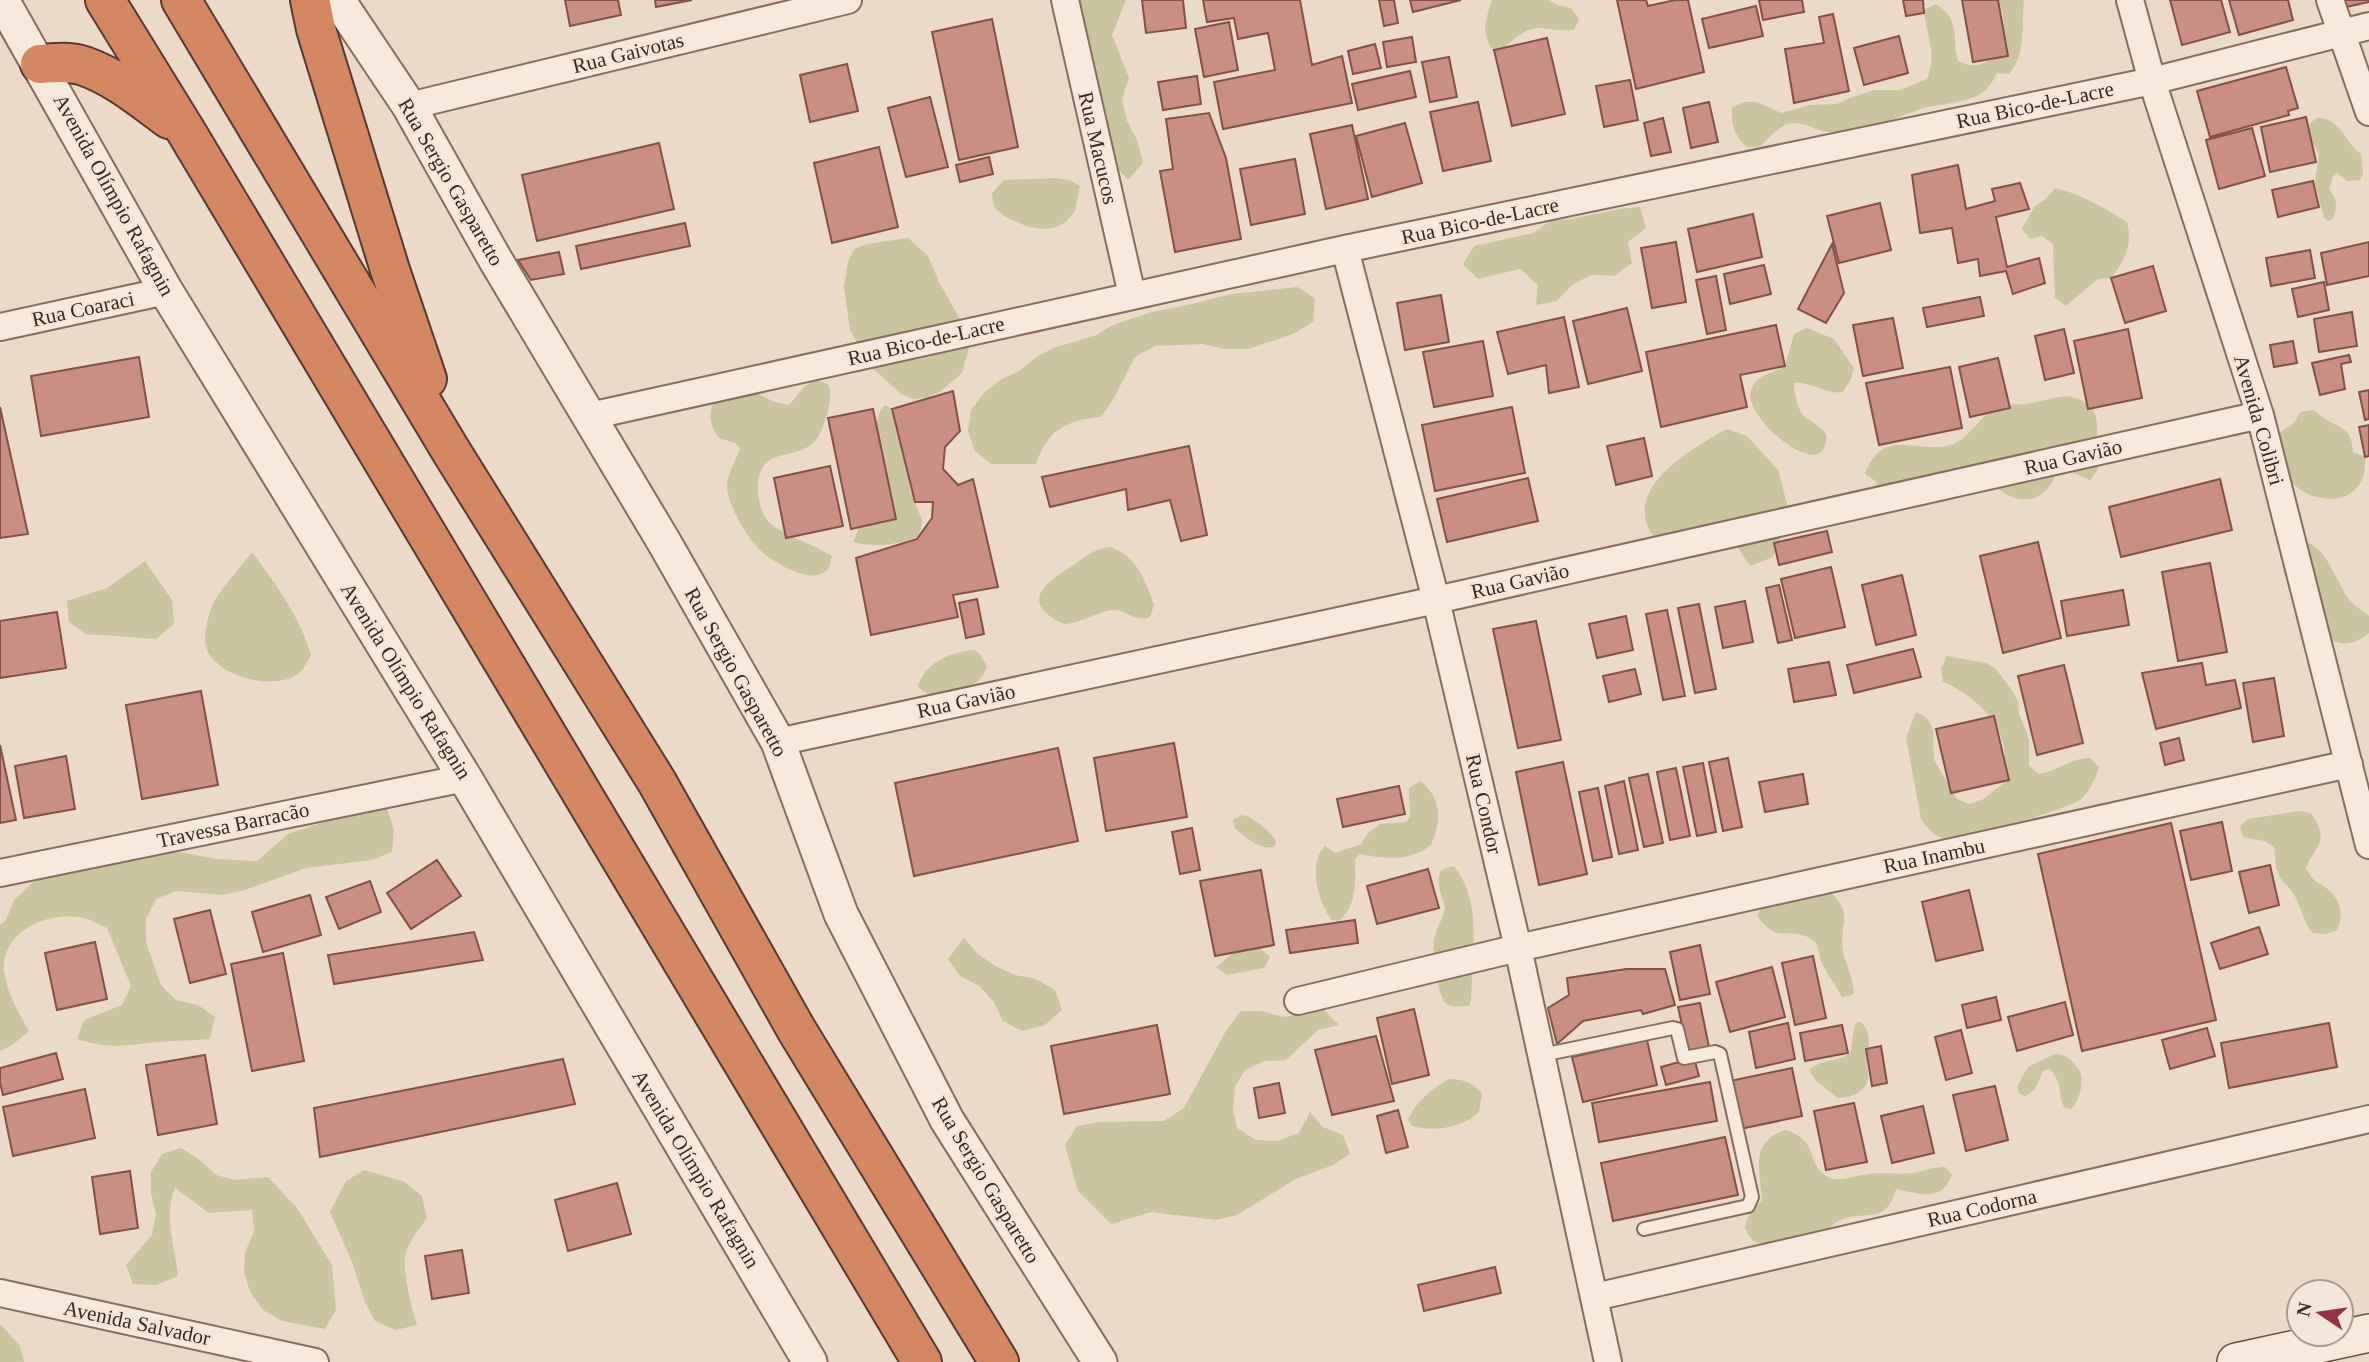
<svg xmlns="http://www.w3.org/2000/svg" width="2369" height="1362" font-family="Georgia,serif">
	<rect width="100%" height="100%" fill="#ecdac9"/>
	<path fill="#cac59e" d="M1072 0H1126L1112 35 1129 78 1122 99 1127 121 1137 140 1143 163 1128 180 1114 165Z
		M1492 0H1549L1558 5 1571 8 1579 19 1574 30C1562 31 1552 29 1540 28 1523 27 1509 45 1496 54 1480 36 1485 21 1492 0Z
		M1998 0H2024C2021 26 2027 53 2009 74L1997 73C1993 82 1988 89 1980 94 1961 105 1939 103 1918 110 1890 120 1861 134 1830 132 1816 131 1802 120 1788 124 1776 128 1768 139 1759 147H1747C1734 135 1731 124 1732 107L1745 102H1757L1781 113 1810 105 1837 104 1849 98 1874 90H1900L1927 79C1937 54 1928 39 1924 13L1925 9 1936 4C1962 21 1951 36 1958 61 1977 70 1990 65 1998 45 2001 36 2005 27 2003 17 2003 11 2000 5 1998 0Z
		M2317 118C2339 116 2346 143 2361 154 2362 163 2365 173 2360 180L2347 181 2337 173 2333 177 2329 189C2338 199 2337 207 2333 219L2328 221 2324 217 2315 183 2319 154 2309 136 2310 123Z
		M1056 178 1069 180 1080 186 1075 211 1066 222 1054 228 1041 229 1028 227 1004 216 994 207 992 193 1004 180Z
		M2055 188C2084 195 2102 207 2127 222 2133 244 2125 261 2111 278L2098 279 2066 306 2055 298 2053 244 2042 236 2030 239 2022 229 2035 206 2046 199Z
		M1640 207 1646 228 1628 242 1632 263 1614 276 1591 275 1572 285 1557 301 1536 305 1538 285 1520 269 1478 279 1463 264 1474 246 1533 233 1550 221 1571 219 1619 209Z
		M908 238 928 256 940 284 961 321 969 348 962 373 940 392 928 397 913 399 901 394 871 367 850 330 844 287 848 261 854 249 867 244Z
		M1297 287 1315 298 1313 322 1293 334 1248 349H1224L1203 344 1155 346 1135 357 1114 398 1101 417C1065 421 1048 429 1036 464H991L975 451 968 431 971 410 984 393 1000 380 1019 371 1035 358 1053 348 1094 336 1113 325 1152 312 1192 304 1231 294Z
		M1807 328 1834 339 1854 368 1850 381 1843 392C1825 395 1811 381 1794 383 1794 392 1797 409 1804 416 1811 422 1820 425 1826 434 1830 490 1741 418 1751 390 1758 373 1772 374 1785 366L1794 334Z
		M815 380 828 384C835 396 823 436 812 444 791 461 755 446 758 493 759 503 762 516 770 523 782 534 815 545 832 556 830 562 830 568 826 571 811 585 773 562 761 551 747 539 726 502 727 484 728 472 737 459 740 448L735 443 719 438C708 423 708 410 717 394L751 391 775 402 789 405 805 386Z
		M2068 396C2090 401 2099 411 2097 434 2097 438 2095 442 2095 445 2097 465 2106 461 2090 480L2066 470 2055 476C2043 506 2015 505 1993 485L1876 496 1877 482 1865 474C1884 423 1920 457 1953 444 1967 439 1977 421 1990 412 2002 403 2012 405 2026 404 2040 402 2053 397 2068 396Z
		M885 405 892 409 908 470 910 490 922 520 920 535C901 546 874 547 853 542L859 528 872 525 875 519 876 424 880 411Z
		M2314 410C2332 429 2352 422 2353 452L2365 457C2369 509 2311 508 2289 479 2285 473 2285 465 2283 458 2282 452 2278 442 2279 436 2281 428 2290 428 2295 422 2297 419 2298 415 2300 412Z
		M1727 429 1747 436 1778 470 1790 515 1773 557 1750 566 1738 548 1669 551C1664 546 1657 542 1653 536 1620 488 1694 447 1727 429Z
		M2306 542C2326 547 2337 582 2348 598 2354 606 2362 610 2369 616V633C2357 643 2340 649 2328 636L2329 633 2321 615 2303 544Z
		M1110 547C1137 556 1145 580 1154 605L1150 617C1136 623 1127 610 1113 610 1102 610 1081 623 1065 624 1058 622 1052 618 1046 613 1024 592 1061 574 1075 564 1087 555 1094 549 1110 547Z
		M252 552C276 584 300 617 311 655 308 661 304 669 299 673 276 692 215 677 206 647 203 636 208 615 213 604 220 589 241 567 252 552Z
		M145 561 172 600 174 624 156 639 86 634 69 622 67 601 107 588Z
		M974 650 979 653 987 666C983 690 932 707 918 686 925 662 951 652 974 650Z
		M1947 656 1986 663 1996 669 2011 689 2018 701 2019 713 2029 739V766L2039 774C2058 771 2071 758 2090 758L2099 767C2095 780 2090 791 2080 800 2068 808 1964 841 1950 840 1937 839 1927 829 1921 819L1906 738 1916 712 1927 718 1933 729 1934 760 1957 799 1969 804 1982 800 2006 781C2004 768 2006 755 2003 743 1996 715 1968 692 1943 682L1941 668Z
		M1420 781C1443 798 1441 822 1431 845 1410 862 1384 859 1360 854L1355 859C1355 881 1358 904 1339 921L1332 920C1319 904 1307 863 1325 846L1335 853 1361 844 1368 833 1380 824 1406 822 1410 817 1409 788Z
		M367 808 387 809 394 830 392 852 372 860 306 868 242 891 221 895 176 891 156 899 146 919V942L161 985 176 1000 198 1005 215 1017 210 1039C193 1041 176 1040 160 1042 124 1045 113 1050 77 1039L84 1020 122 1005 131 986 107 928C100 925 94 921 87 919 53 908 0 930 4 971 7 993 18 1012 29 1031L12 1045 0 1051V925L6 920 14 900 31 884 71 863 152 851H174L216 859 257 861 288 834Z
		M2299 811 2311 813C2330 842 2317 842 2306 868 2315 886 2318 880 2330 891 2341 901 2344 919 2336 931L2325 934 2313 933 2307 925 2294 894 2280 878 2276 868 2274 847 2264 841 2243 837 2240 826 2248 819Z
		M1242 815C1252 816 1273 833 1276 842L1274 847C1259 850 1244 837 1234 827L1233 820Z
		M1454 866C1483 903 1472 956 1471 1000L1469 1006C1462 1006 1453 1008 1447 1004 1437 996 1432 953 1434 940 1436 929 1443 919 1445 908 1442 893 1435 886 1441 870Z
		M1828 889C1856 917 1838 922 1843 951 1846 967 1853 975 1854 994L1842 998C1837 986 1823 969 1820 958 1818 950 1819 944 1811 939 1789 925 1778 946 1757 916L1762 906Z
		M964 938 978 954 995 966 1015 975 1036 979 1055 990 1062 1010 1045 1025 1022 1031 1003 1021 994 1002 979 986 960 976 948 959Z
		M1260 948 1270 957 1264 968 1227 975 1216 967 1233 953Z
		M1324 1010 1339 1025 1318 1030 1286 1060 1265 1061 1245 1070 1235 1087 1233 1108 1237 1128 1256 1140 1277 1141 1299 1133 1310 1112 1323 1127 1343 1135 1350 1154 1333 1165 1296 1179 1237 1215 1216 1220 1151 1212 1111 1224 1078 1191 1065 1145 1077 1126 1099 1122 1164 1121 1184 1108 1227 1029 1241 1011H1262L1283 1017Z
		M1861 1022C1872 1033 1869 1046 1867 1060 1866 1066 1869 1071 1868 1077 1868 1092 1850 1098 1838 1098L1816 1081 1809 1070C1824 1058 1836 1062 1850 1054L1855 1023Z
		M2055 1054C2067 1053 2073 1062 2080 1071 2084 1084 2080 1099 2071 1109L2065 1108C2056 1094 2065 1087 2050 1069L2043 1071C2038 1081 2037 1092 2025 1096L2019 1093 2017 1086 2028 1067Z
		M1450 1079C1462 1079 1475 1083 1482 1094L1479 1112C1463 1128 1433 1132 1412 1126L1408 1120C1415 1102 1433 1087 1450 1079Z
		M1785 1130C1819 1139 1806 1163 1826 1176 1839 1184 1855 1175 1869 1174 1883 1172 1898 1175 1913 1173 1924 1171 1933 1167 1945 1167L1952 1175C1941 1203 1921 1194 1896 1189 1887 1224 1867 1211 1843 1219 1836 1221 1831 1227 1824 1231 1811 1237 1772 1246 1759 1243 1750 1241 1748 1234 1745 1227L1748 1217 1762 1200C1760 1170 1749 1142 1785 1130Z
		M181 1148 200 1160 216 1175 235 1180 268 1177 297 1208 332 1265 336 1310 325 1329 282 1321 263 1310 250 1292 244 1272 245 1252 254 1232 252 1210 209 1213 175 1188C163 1218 175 1245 178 1276L156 1285 133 1284 126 1265 152 1235 156 1214 151 1194V1172L162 1154Z
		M364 1170 405 1182 422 1196 427 1218C419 1229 407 1243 405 1258 403 1273 412 1309 417 1325L396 1330 375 1321 365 1302 352 1262 330 1212 346 1181Z
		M0 1324 20 1346 24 1362H0Z"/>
	<path fill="#c88f82" stroke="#855146" stroke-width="2" d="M565 0H618L621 15 570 26Z
		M655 0H692L656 7Z
		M1142 0H1183L1186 28 1146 33Z
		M1203 0H1300L1312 65 1342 56 1352 103 1223 129 1214 82 1275 70 1268 33 1238 39 1234 18 1207 22Z
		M1379 0H1394L1398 23 1384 26Z
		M1410 0H1461L1413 12Z
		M1617 0H1646L1648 6 1675 0H1688L1704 72 1636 89Z
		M1759 0H1802L1804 12 1763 20Z
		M1903 0H1923L1924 13 1906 16Z
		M1962 0H1998L2008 56 1973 62Z
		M2170 0H2221L2230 32 2182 45Z
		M2229 0H2288L2293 20 2239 35Z
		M2335 0H2369V2L2337 9Z
		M1756 6 1763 36 1709 48 1702 19Z
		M1833 14 1849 91 1794 103 1785 49 1824 43 1819 17Z
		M992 19 1018 147 959 160 932 32Z
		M1229 22 1238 70 1204 77 1195 29Z
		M1899 36 1908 73 1864 85 1854 48Z
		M1412 37 1416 62 1387 67 1383 42Z
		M1547 38 1565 114 1512 126 1494 50Z
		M1375 44 1381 68 1353 74 1348 51Z
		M1449 57 1457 97 1430 102 1422 62Z
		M847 64 858 111 810 122 800 75Z
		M2286 67 2298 108 2288 111 2289 115 2210 137 2197 91Z
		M1410 71 1416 97 1358 110 1352 84Z
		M1197 76 1201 104 1163 110 1158 82Z
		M1630 80 1638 120 1604 127 1596 86Z
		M930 97 948 167 906 177 888 108Z
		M1478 102 1491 161 1443 171 1430 112Z
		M1709 102 1718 142 1691 148 1683 108Z
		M1209 113 1226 158 1241 239 1175 252 1160 171 1173 169 1166 119Z
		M2306 117 2316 162 2270 172 2261 127Z
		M1663 118 1671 152 1651 156 1644 123Z
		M1405 123 1422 183 1372 197 1356 136Z
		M1352 125 1368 199 1326 209 1310 134Z
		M2252 128 2265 176 2219 189 2206 140Z
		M659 143 674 209 537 241 522 175Z
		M879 147 898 227 832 243 814 163Z
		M989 157 993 174 960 182 956 165Z
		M1295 159 1305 214 1251 225 1240 169Z
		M1958 165 1966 209 1995 201 1992 189 2020 183 2029 209 1996 217 2007 267 2039 258 2045 283 2013 294 2006 271 1980 276 1978 259 1958 263 1952 228 1920 233 1912 175Z
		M2313 181 2319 207 2278 217 2272 190Z
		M1880 203 1891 250 1839 263 1827 216Z
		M1753 214 1762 257 1697 272 1688 229Z
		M685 223 690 246 581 269 576 246Z
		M1676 242 1686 302 1652 308 1641 248Z
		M2369 242V276L2327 285 2321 253Z
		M1832 244 1844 293 1826 323 1798 309Z
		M2310 250 2315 278 2271 286 2266 258Z
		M559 252 564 274 531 280 518 260Z
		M1764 265 1771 294 1730 304 1724 274Z
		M2153 266 2166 311 2125 323 2111 278Z
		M1716 276 1726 330 1707 334 1696 280Z
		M2324 282 2329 310 2298 317 2292 289Z
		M1441 295 1449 342 1405 350 1397 303Z
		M1980 297 1984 316 1927 327 1923 308Z
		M1627 308 1642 371 1588 384 1573 321Z
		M2352 312 2357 346 2319 352 2314 319Z
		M1564 317 1579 387 1549 393 1546 365 1508 374 1497 332Z
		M1893 318 1903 368 1863 376 1853 325Z
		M1776 325 1785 366 1740 375 1747 407 1661 427 1646 352Z
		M2064 329 2074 373 2045 380 2035 336Z
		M2128 329 2142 398 2088 409 2074 341Z
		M1483 341 1493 396 1434 407 1423 352Z
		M2293 341 2297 363 2274 367 2270 345Z
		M2349 355 2351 362 2341 364 2345 389 2320 395 2312 363Z
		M139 357 149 417 41 436 31 376Z
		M1998 358 2010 408 1970 417 1959 367Z
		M1950 367 1962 428 1879 445 1866 383Z
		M2369 390V419L2365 420 2359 392Z
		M953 391 960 431 945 447 943 469 958 485 973 479 998 587 953 595 958 617 871 635 856 558 917 539 932 518 933 502H915L892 409Z
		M0 407 28 534 0 538Z
		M1512 407 1525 473 1435 491 1422 425Z
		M873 409 896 519 851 529 828 418Z
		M2369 425V456L2365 457 2359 427Z
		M1644 438 1652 476 1616 485 1607 446Z
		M1189 446 1207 535 1181 541 1170 500 1128 510 1126 489 1050 507 1042 477Z
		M830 466 843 526 786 538 774 478Z
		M1528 478 1538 521 1447 542 1437 499Z
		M2220 479 2232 530 2121 557 2109 507Z
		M1827 531 1832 552 1779 565 1774 543Z
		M2038 542 2061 638 2003 653 1980 556Z
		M2210 563 2227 652 2178 661 2162 572Z
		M1831 567 1845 627 1795 638 1781 579Z
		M1902 575 1916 635 1876 645 1862 585Z
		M1779 585 1792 640 1778 643 1766 588Z
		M2123 590 2129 625 2067 636 2061 601Z
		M977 599 984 634 966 638 959 603Z
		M1745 601 1753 642 1723 648 1715 607Z
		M1699 604 1716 689 1695 693 1678 608Z
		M1667 610 1685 696 1663 700 1646 614Z
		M57 612 66 668 0 678V621Z
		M1626 616 1633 650 1597 658 1589 624Z
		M1536 621 1561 740 1518 748 1493 629Z
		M1913 649 1921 677 1854 693 1847 665Z
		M1829 662 1836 695 1794 702 1788 669Z
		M2202 663 2206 685 2235 680 2241 708 2156 729 2142 673Z
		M2064 665 2083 743 2037 755 2018 676Z
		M1635 669 1641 694 1609 702 1603 676Z
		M2274 678 2284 736 2253 742 2243 683Z
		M201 691 218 785 142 799 126 705Z
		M1994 716 2009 780 1951 793 1936 729Z
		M2179 738 2184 760 2165 765 2160 743Z
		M1174 743 1187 817 1106 831 1094 758Z
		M0 745 16 820 0 823Z
		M1058 748 1078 841 914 876 895 783Z
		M66 756 75 809 24 818 15 766Z
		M1728 758 1742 827 1723 831 1709 762Z
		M1563 762 1587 874 1539 885 1516 772Z
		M1703 763 1716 832 1697 836 1683 767Z
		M1676 768 1690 836 1670 840 1657 772Z
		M1648 774 1663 843 1644 847 1629 778Z
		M1803 774 1808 804 1765 812 1759 782Z
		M1624 781 1638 850 1619 854 1605 786Z
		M1399 786 1405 814 1343 827 1337 799Z
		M1598 788 1612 857 1593 861 1579 792Z
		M2222 822 2232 871 2191 880 2180 831Z
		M2171 823 2216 1020 2082 1051 2038 854Z
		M1192 828 1200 870 1180 874 1172 832Z
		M437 860 461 896 411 929 387 893Z
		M2270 865 2279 905 2249 913 2239 872Z
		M1428 869 1439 908 1377 924 1367 886Z
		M1261 870 1274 945 1215 956 1200 881Z
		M370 881 381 912 339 929 326 897Z
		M1969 890 1983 950 1936 961 1922 902Z
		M310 895 321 935 263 952 252 912Z
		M210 910 226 974 190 983 174 919Z
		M1355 920 1358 943 1290 953 1286 930Z
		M2259 927 2268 954 2220 969 2211 943Z
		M474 932 483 960 334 984 328 955Z
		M95 942 107 999 57 1010 45 953Z
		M1700 945 1710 994 1680 1000 1670 952Z
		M283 953 304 1061 252 1071 231 964Z
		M1813 956 1826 1018 1795 1025 1782 963Z
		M1772 967 1785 1017 1730 1032 1716 982Z
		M1626 969H1665L1675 1005 1643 1014 1641 1010 1583 1021 1557 1044 1548 1008 1569 995 1567 978Z
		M1996 997 2001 1020 1967 1028 1962 1005Z
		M2065 1002 2073 1035 2017 1051 2008 1017Z
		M1700 1003 1709 1047 1688 1052 1678 1007Z
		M1414 1009 1429 1075 1392 1084 1377 1018Z
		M1788 1023 1795 1059 1756 1068 1749 1032Z
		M2329 1023 2337 1067 2229 1088 2221 1043Z
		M1157 1025 1170 1094 1064 1114 1051 1046Z
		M1842 1025 1848 1053 1805 1061 1800 1033Z
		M2207 1028 2215 1056 2170 1069 2162 1040Z
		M1961 1030 1972 1073 1946 1080 1935 1037Z
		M1376 1036 1394 1101 1332 1115 1315 1050Z
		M1647 1040 1657 1085 1583 1102 1572 1057Z
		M1881 1046 1887 1083 1872 1086 1866 1049Z
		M56 1053 63 1079 3 1095 0 1083V1068Z
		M205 1055 217 1124 158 1135 146 1065Z
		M1694 1058 1699 1076 1666 1085 1661 1067Z
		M563 1059 575 1104 320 1157 314 1108Z
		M1792 1068 1802 1116 1740 1129 1730 1081Z
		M1710 1082 1717 1121 1599 1142 1592 1103Z
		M1279 1083 1285 1113 1259 1118 1254 1088Z
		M1995 1086 2008 1140 1966 1151 1953 1095Z
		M85 1089 95 1138 13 1156 3 1107Z
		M1854 1103 1867 1162 1826 1170 1814 1111Z
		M1923 1106 1934 1153 1892 1163 1881 1116Z
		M1398 1110 1408 1147 1386 1153 1377 1116Z
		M1725 1137 1738 1195 1613 1221 1601 1163Z
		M130 1171 138 1228 100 1234 92 1177Z
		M617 1183 631 1234 568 1251 555 1200Z
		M462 1250 469 1293 432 1299 425 1256Z
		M1495 1267 1501 1293 1424 1311 1418 1285Z"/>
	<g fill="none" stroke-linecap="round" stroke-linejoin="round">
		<g stroke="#886c5f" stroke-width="16">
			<path id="service" d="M1542 1055 1673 1028 1677 1029 1684 1058 1715 1052 1720 1054 1752 1197 1748 1206 1644 1229"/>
		</g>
		<g stroke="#886c5f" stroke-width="30">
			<path id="minor" d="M1065 0 1132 295
				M2130 0 2152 81 2260 415 2369 845
				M2330 0 2369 112
				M409 106 848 0
				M1345 249 1436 600 1518 948 1608 1362
				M0 327 166 291
				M590 416 1345 249 2152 81 2369 26
				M778 742 1436 600 2260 415
				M0 873 465 778
				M1298 1001 1518 948 2349 764
				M0 1293 315 1362
				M1595 1297 2369 1119"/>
		</g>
		<g stroke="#886c5f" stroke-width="37">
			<path id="tertiary" d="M2 0 166 291 465 778 810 1362
				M338 0 409 106 495 259 664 542 778 742 841 914 947 1120 1100 1362"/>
		</g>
		<g stroke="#6a4d42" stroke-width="40">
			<path id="secondary" d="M2236 1362 2369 1333"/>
		</g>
		<g stroke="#563b33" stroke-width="42">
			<path id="motorway" d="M105 0 187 133 922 1362
				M181 0 451 451 657 782 796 1029 999 1362
				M310 0 316 29 390 270 427 379
				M40 64C55 63 70 61 84 66 116 77 143 100 169 119"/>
		</g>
		<use href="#service" stroke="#f7e9dc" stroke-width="12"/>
		<use href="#minor" stroke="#f7e9dc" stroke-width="26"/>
		<use href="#tertiary" stroke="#f7e9dc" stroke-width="33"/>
		<use href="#secondary" stroke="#f7e9dc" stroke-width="37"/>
		<use href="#motorway" stroke="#d48861" stroke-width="38"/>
	</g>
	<g text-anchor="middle" stroke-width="5" stroke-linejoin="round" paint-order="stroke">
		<g font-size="21" fill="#392821" stroke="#f4e6d9">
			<text transform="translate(628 53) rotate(-14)" y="7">Rua Gaivotas</text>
			<text transform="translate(2035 105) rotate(-12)" y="7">Rua Bico-de-Lacre</text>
			<text transform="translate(1098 148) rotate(77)" y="7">Rua Macucos</text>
			<text transform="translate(451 182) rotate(60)" y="7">Rua Sergio Gasparetto</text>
			<text transform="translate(114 195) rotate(61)" y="7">Avenida Olímpio Rafagnin</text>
			<text transform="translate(1480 221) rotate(-12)" y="7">Rua Bico-de-Lacre</text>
			<text transform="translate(83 309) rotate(-12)" y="7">Rua Coaraci</text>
			<text transform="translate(926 341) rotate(-13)" y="7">Rua Bico-de-Lacre</text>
			<text transform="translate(2259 420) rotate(74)" y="7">Avenida Colibri</text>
			<text transform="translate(2073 457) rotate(-13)" y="7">Rua Gavião</text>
			<text transform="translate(1520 581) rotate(-13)" y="7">Rua Gavião</text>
			<text transform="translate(736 672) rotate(61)" y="7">Rua Sergio Gasparetto</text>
			<text transform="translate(406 681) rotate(58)" y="7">Avenida Olímpio Rafagnin</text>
			<text transform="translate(966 701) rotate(-12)" y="7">Rua Gavião</text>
			<text transform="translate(1484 804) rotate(77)" y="7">Rua Condor</text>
			<text transform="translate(233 825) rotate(-12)" y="7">Travessa Barracão</text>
			<text transform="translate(1934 856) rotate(-12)" y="7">Rua Inambu</text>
			<text transform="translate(696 1169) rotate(59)" y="7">Avenida Olímpio Rafagnin</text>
			<text transform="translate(986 1180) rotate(59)" y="7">Rua Sergio Gasparetto</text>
			<text transform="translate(1982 1208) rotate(-13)" y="7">Rua Codorna</text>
			<text transform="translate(137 1323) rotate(12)" y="7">Avenida Salvador</text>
		</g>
	</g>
	<g transform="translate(2320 1313) rotate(283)"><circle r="33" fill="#f4e6d9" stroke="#a99a8f" stroke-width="2"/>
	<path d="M0-5L12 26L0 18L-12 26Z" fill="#933349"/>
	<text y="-10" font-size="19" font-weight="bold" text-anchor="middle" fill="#392821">N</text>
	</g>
</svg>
